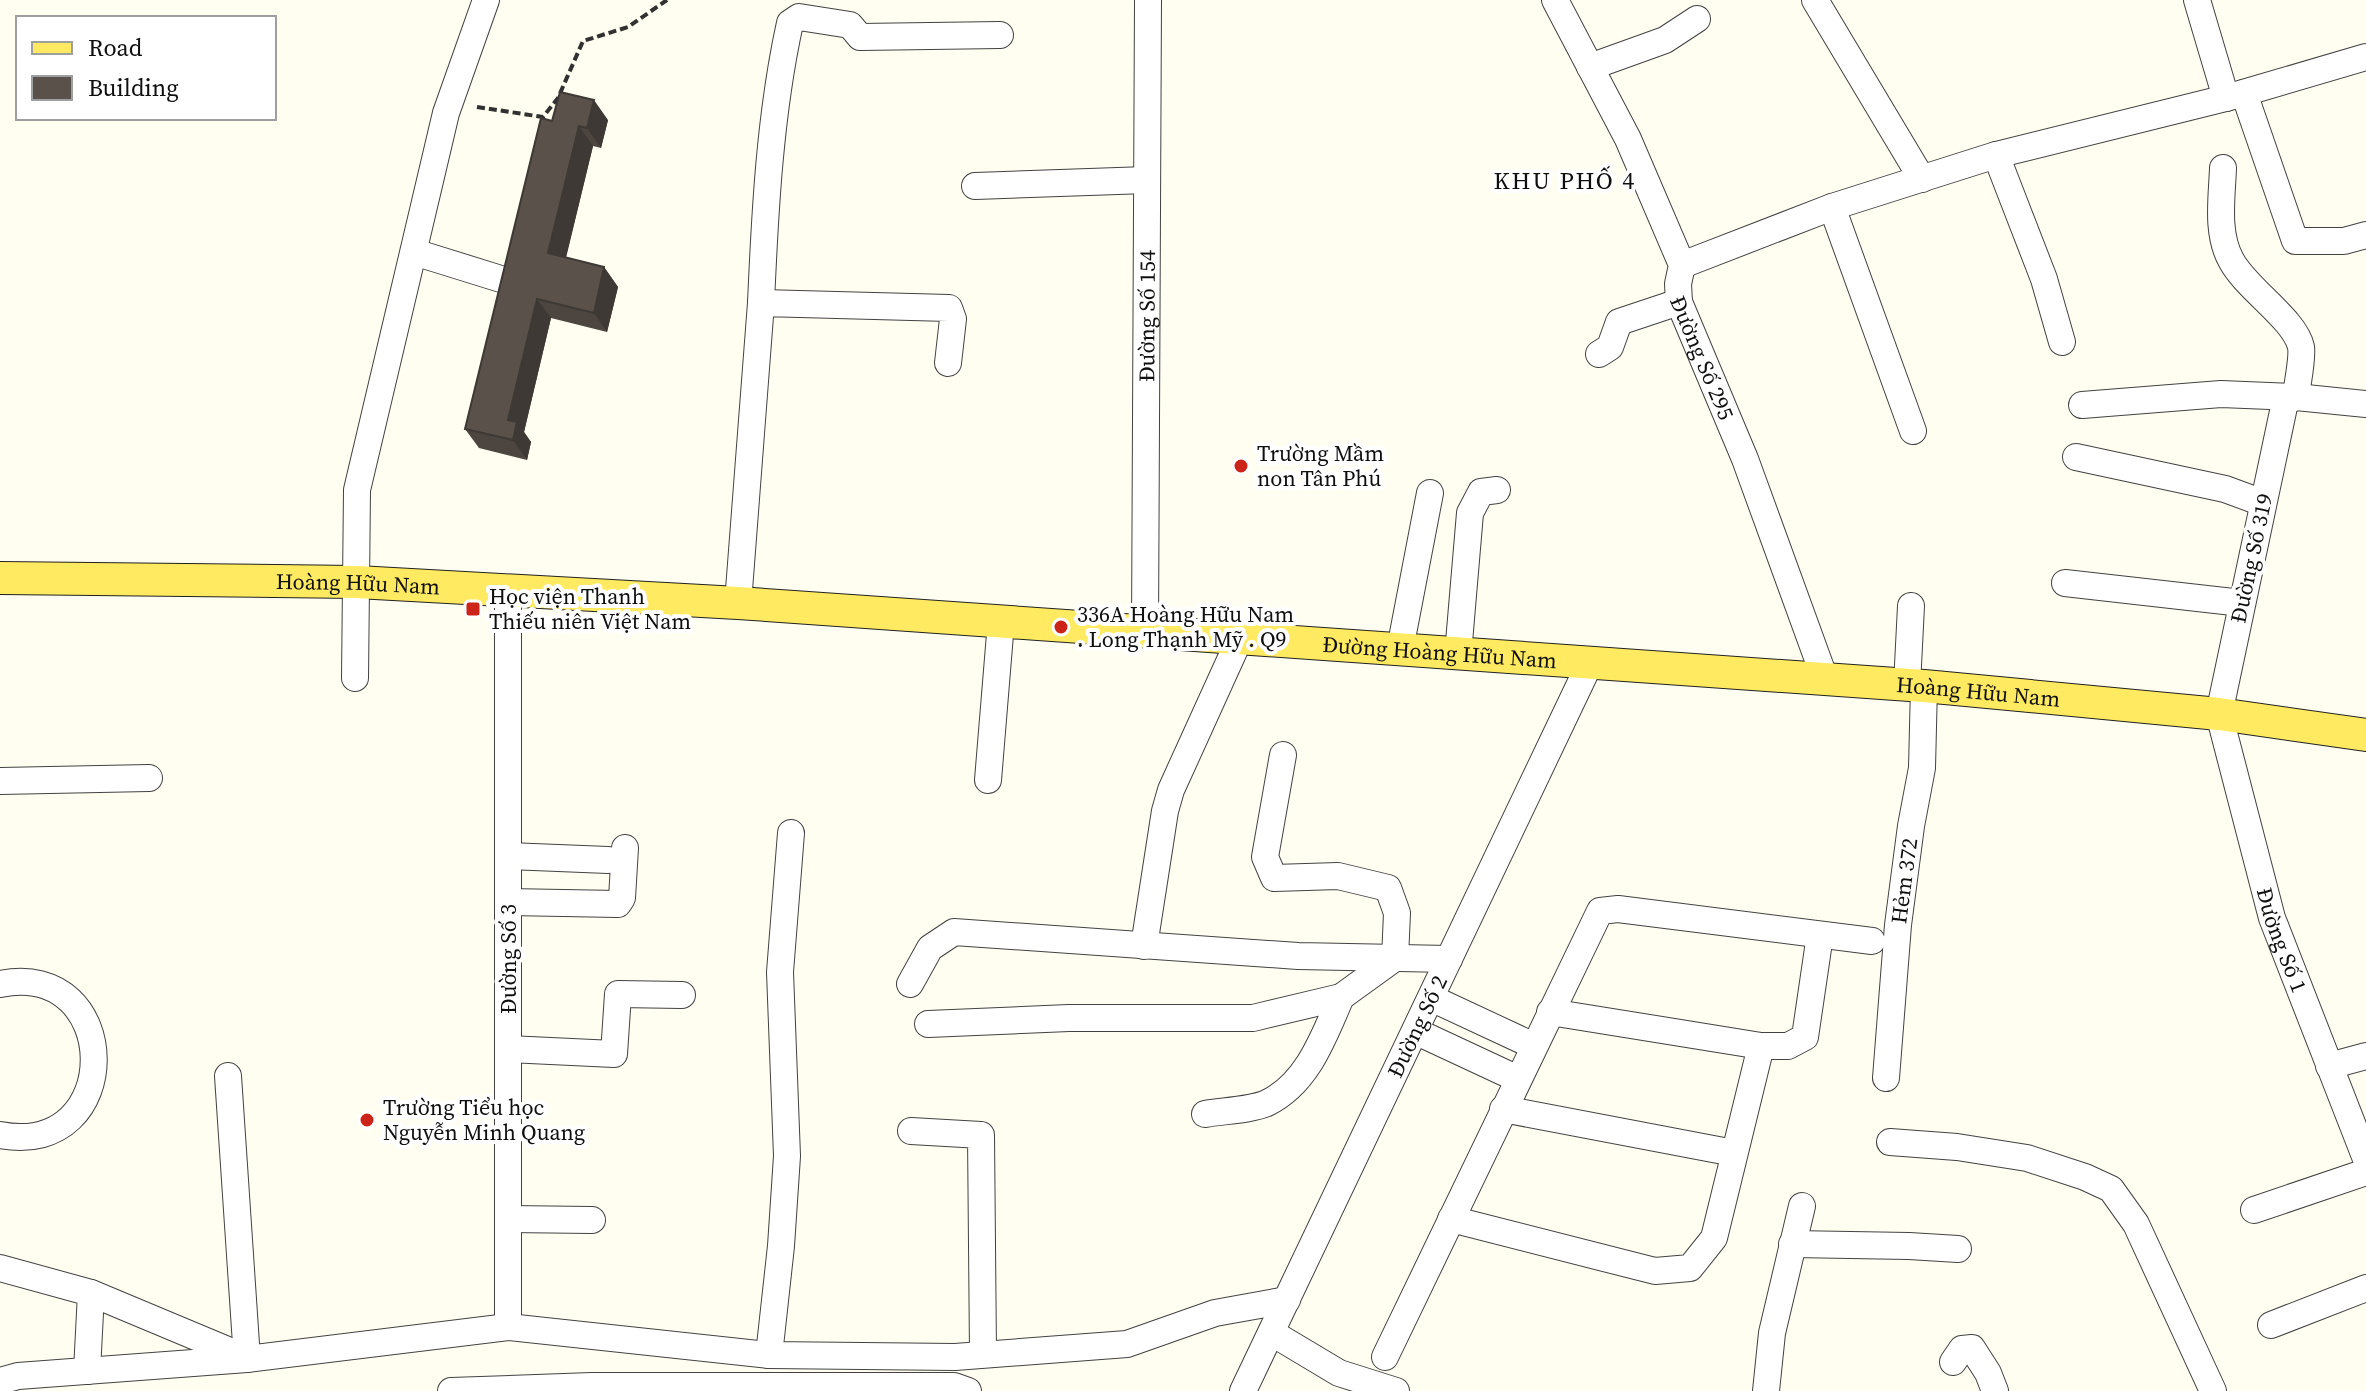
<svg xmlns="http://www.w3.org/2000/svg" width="2366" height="1391" font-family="'Source Serif 4',serif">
	<rect width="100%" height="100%" fill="#fffef1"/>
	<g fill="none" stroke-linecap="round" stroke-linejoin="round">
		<g stroke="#424242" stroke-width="28">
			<g id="minor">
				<path id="s1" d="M1555 0 1628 139 1682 265 1678 284 1679 302 1745 459 1825 679"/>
				<path d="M1815 0 1922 179"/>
				<path d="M2197 0 2226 98"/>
				<path d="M1590 67 1665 40 1697 19"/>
				<path d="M2244 93 2295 241H2344L2366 235"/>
				<path d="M1996 155 2044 279 2062 342"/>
				<path d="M975 186 1147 180"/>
				<path d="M1832 207 1913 431"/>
				<path d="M414 252 504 280"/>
				<path d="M1682 265 1832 207 1996 155 2226 98 2366 57"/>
				<path d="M761 303C765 210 770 114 790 23L799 17 850 25 860 37 1000 35"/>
				<path d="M1599 354 1610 347 1619 322 1679 302"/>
				<path id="s2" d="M2366 404 2296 397 2285 402 2219 714 2272 918 2366 1159"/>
				<path d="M2082 405 2221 394 2296 397C2297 384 2303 358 2301 347 2295 319 2246 289 2231 260 2216 233 2222 197 2223 168"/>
				<path d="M2076 457 2225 489 2263 503"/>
				<path d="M2065 583 2242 603"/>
				<path d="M738 603 761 303 949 308 953 319 948 363"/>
				<path id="s3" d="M1145 632 1148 0"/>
				<path d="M1400 649 1430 493"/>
				<path d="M1458 654 1470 513 1481 492 1497 490"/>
				<path d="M355 678 357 490 446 113 486 0"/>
				<path d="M1907 685 1911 606"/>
				<path d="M988 780 1001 622"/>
				<path d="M0 781 149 778"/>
				<path d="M508 856 608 860"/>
				<path d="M508 902 618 904 622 898 625 848"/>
				<path d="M1144 946 1165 811 1171 790 1240 638"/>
				<path d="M0 984C124 959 126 1159 0 1135"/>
				<path d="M910 984 930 948 954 932 1298 956 1449 959"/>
				<path d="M1431 998 1534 1046"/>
				<path d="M1550 1012 1761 1046H1788L1805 1037 1820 935"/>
				<path d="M928 1024 1069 1018H1253L1341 997 1395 958 1397 913 1388 888 1338 876 1274 878 1265 857 1283 755"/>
				<path d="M1415 1031 1518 1079"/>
				<path d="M508 1049 614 1054 618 994 682 995"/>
				<path d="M2329 1066 2366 1056"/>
				<path d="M228 1076 247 1359"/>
				<path id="s4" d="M1886 1078 1898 925 1911 826 1922 768 1924 686"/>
				<path d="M1503 1109 1734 1153"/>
				<path d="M1205 1114C1221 1111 1252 1110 1267 1103 1308 1083 1324 1036 1341 997"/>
				<path d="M911 1131 981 1135 983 1354"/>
				<path d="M1890 1142 1957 1147 2027 1158 2085 1177 2111 1189 2136 1224 2213 1391"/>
				<path d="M2254 1210 2366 1172"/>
				<path d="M508 1219 592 1220"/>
				<path d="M1451 1219 1655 1271 1690 1268 1714 1238 1761 1046"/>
				<path d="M1792 1244 1909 1246 1958 1249"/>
				<path d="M0 1268 91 1293 87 1371"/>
				<path d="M91 1293 244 1357"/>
				<path d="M2271 1325 2366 1288"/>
				<path d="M508 1327V590"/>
				<path d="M1272 1333 1339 1373 1396 1391"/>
				<path d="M769 1355 781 1246 787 1156 780 972 791 833"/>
				<path d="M1385 1357 1600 911 1618 909 1872 941"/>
				<path d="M1953 1362 1962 1349 1972 1348 1988 1373 1995 1391"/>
				<path d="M0 1381 18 1376 247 1359 508 1327 769 1355 955 1357 1127 1344 1215 1313 1287 1300"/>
				<path d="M451 1391 592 1386H954L968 1391"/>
				<path id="s5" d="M1243 1391 1590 663"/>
				<path d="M1766 1391 1772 1333 1802 1206"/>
			</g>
		</g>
		<g stroke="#202020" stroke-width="34">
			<g id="major">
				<path id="s6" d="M0 578 357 582 738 603 1924 686 2219 714 2366 735"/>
			</g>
		</g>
		<path stroke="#313131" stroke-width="4" stroke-dasharray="8 4" stroke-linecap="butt" d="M477 107 543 117 558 98 583 41 628 27 667 0"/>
		<use href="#minor" stroke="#fff" stroke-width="26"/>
		<use href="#major" stroke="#ffea61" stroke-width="32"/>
	</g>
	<path fill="#4d4640" d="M608 120 601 148 593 146 566 258 604 267 618 287 607 332 551 318 524 432 531 442 527 460 479 448 465 429 552 121Z"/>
	<path fill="#3e3934" d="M594 100 608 120 601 148 587 128Z
		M579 126 593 146 562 273 548 253Z
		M604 267 618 287 607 332 594 313Z
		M537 299 551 318 524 432 531 442 527 460 513 440 508 420Z"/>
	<path fill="#59514a" stroke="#3e3934" stroke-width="2" d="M560 92 594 100 587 128 579 126 548 253 604 267 594 313 537 299 508 420 517 422 513 440 465 429 541 118 552 121Z"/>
	<g fill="#cd2419" stroke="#fff" stroke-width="3">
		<circle cx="1241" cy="466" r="8"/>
		<rect x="465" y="601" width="16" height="16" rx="4"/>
		<circle cx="1061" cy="627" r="8"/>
		<circle cx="367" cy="1120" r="8"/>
	</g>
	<g text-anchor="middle" stroke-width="8" stroke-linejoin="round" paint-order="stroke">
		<g font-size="22" fill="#0f0f0f" stroke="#fff">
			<text dy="8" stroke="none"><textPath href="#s3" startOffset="316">Đường Số 154</textPath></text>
			<text dy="8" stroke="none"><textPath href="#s1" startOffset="392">Đường Số 295</textPath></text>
			<text transform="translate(2251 558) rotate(-78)" y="8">Đường Số 319</text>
			<text dy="8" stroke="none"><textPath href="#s6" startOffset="358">Hoàng Hữu Nam</textPath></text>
			<text dy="8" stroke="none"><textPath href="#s6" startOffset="1442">Đường Hoàng Hữu Nam</textPath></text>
			<text dy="8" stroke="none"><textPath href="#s6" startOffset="1982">Hoàng Hữu Nam</textPath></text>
			<text dy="8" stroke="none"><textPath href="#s4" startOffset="198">Hẻm 372</textPath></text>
			<text dy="8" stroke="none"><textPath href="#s2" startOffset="636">Đường Số 1</textPath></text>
			<text transform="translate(508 959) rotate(-90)" y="8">Đường Số 3</text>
			<text dy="8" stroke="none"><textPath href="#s5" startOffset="404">Đường Số 2</textPath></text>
		</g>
		<g font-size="22" fill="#0f0f0f" stroke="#fff" text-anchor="start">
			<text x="1257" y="461">Trường Mầm<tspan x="1257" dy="25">non Tân Phú</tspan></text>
			<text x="489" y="604">Học viện Thanh<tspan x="489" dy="25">Thiếu niên Việt Nam</tspan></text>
			<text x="1077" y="622">336A Hoàng Hữu Nam<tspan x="1077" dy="25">. Long Thạnh Mỹ . Q9</tspan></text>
			<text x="383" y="1115">Trường Tiểu học<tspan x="383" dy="25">Nguyễn Minh Quang</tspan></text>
		</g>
		<g font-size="24" letter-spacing="2" fill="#0f0f0f" stroke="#fff">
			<text x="1565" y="189">KHU PHỐ 4</text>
		</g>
	</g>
	<rect x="16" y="16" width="260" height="104" fill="#ffffff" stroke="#9f9f9f" stroke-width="2"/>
	<rect x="32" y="42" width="40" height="12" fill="#ffea61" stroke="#9f9f9f" stroke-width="2"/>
	<text x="88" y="56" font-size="24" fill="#0f0f0f">Road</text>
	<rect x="32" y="76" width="40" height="24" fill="#59514a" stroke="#9f9f9f" stroke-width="2"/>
	<text x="88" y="96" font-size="24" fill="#0f0f0f">Building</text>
</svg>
